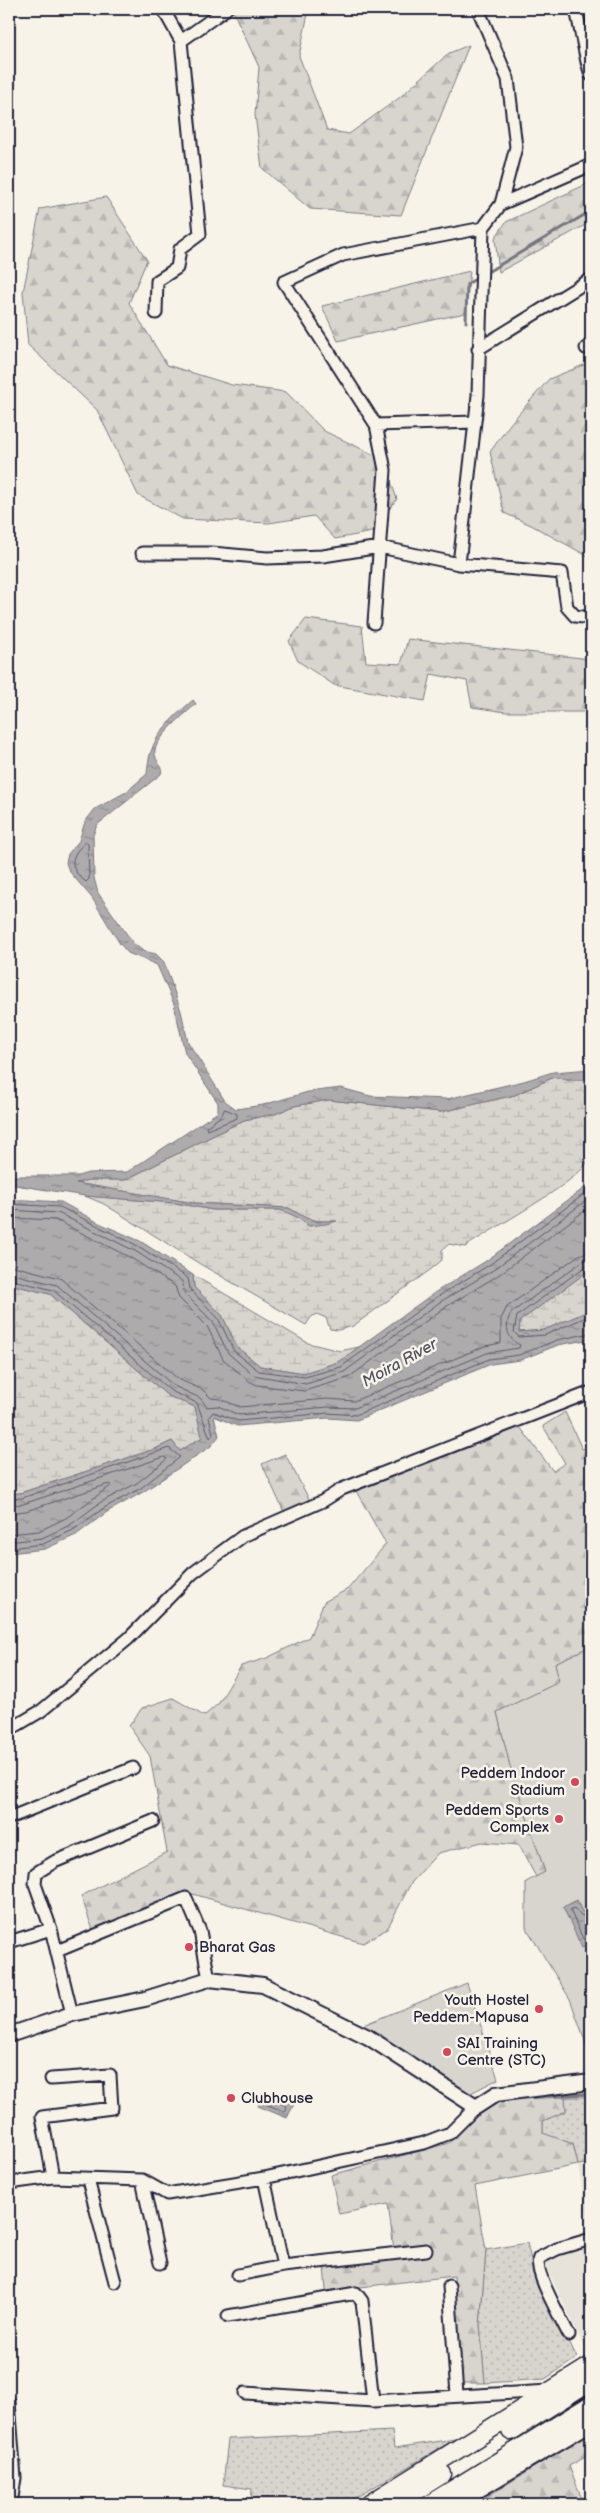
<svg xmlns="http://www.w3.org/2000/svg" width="600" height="2513" font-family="'Balsamiq Sans',sans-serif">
	<defs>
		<pattern id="green-dots" width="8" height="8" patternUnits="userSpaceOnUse" patternTransform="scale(1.25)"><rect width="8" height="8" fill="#d8d5cf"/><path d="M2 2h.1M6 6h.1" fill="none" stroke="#b9b7b3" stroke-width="1.8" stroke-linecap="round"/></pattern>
		<pattern id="forest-firs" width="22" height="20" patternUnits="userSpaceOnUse" patternTransform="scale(1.25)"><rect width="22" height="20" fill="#d8d5cf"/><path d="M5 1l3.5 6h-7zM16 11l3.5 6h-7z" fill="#b9b7b3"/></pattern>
		<pattern id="wetland-marsh" width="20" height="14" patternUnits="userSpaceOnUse" patternTransform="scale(1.25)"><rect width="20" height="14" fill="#d8d5cf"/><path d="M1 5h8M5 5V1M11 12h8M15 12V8" fill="none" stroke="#b9b7b3"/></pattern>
		<pattern id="water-ripples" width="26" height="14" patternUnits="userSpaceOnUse" patternTransform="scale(1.25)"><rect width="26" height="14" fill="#aeabad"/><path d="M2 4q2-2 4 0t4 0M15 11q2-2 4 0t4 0" fill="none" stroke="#8d8b8e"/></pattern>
	</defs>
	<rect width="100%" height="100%" fill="#f7f3e8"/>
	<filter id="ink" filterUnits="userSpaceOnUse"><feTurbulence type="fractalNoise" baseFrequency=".02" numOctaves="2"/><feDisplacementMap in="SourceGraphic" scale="10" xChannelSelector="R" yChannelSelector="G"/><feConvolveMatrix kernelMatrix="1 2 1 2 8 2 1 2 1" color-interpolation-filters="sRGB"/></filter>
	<g filter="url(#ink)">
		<path fill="#e7e3db" d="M591 2163V2222L588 2223 578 2165Z
			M591 2244V2349L587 2352 542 2258Z"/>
		<path fill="url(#green-dots)" stroke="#7d7c85" d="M565 2097H591V2163L578 2165 573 2144 543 2134V2121L566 2111Z
			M527 2243 531 2260 577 2358 545 2379 485 2383 480 2325 486 2250Z
			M392 2431 394 2448 455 2439 345 2504H251L252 2489 223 2485 228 2439Z"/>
		<path fill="url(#forest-firs)" stroke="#7d7c85" d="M232 9H309L299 56 327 130 349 134 399 98 449 53 469 45 401 215 310 209 262 168 255 115 259 67Z
			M591 182V222L499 272 495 238 506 222Z
			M106 197 147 260 129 303 167 365 232 385 286 392 324 431 383 459 397 499 372 532 335 539 314 516 269 523 183 519 138 495 97 410 28 345 23 292 40 209Z
			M470 271 465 313 338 341 322 306Z
			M591 362V558L531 525 504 513 490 452 510 424 549 379Z
			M306 619 362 626 366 662 401 664 408 639 591 659V712H506L472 707 467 681 431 674 425 701 334 685 298 661 289 641Z
			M565 1412 582 1449 591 1446V1646L555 1663 560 1682 497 1712 510 1766 545 1872 536 1877 519 1845 482 1842 438 1853 411 1883 387 1929 363 1943 186 1892 93 1930 81 1896 167 1852 150 1756 129 1726 142 1708 173 1698 204 1716 219 1703 241 1666 267 1658 309 1637 324 1602 348 1589 386 1544 356 1491 520 1427 553 1471 565 1463 543 1426Z
			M285 1454 310 1501 284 1512 262 1464Z
			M565 2097 566 2111 543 2121V2133L573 2144 578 2165 475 2186 486 2250 480 2325 485 2383H459L454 2276 326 2291 324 2266 395 2258 388 2204 339 2214 331 2175 449 2143 478 2113 502 2100Z
			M591 2432V2454L569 2466 584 2504H475Z"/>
		<path fill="url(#wetland-marsh)" stroke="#7d7c85" d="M554 1077 567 1080H591C591 1099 597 1147 587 1163 573 1185 491 1229 465 1247L449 1244 442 1250V1260L434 1267 353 1326 338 1330 330 1329 326 1318 317 1314 311 1317 306 1325 200 1264 104 1204 85 1196 175 1203 213 1210H281L295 1216 309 1226 335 1221H318L306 1218 289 1208 194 1203 76 1183 89 1180H125L244 1120 275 1114 294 1106 329 1100 441 1112 515 1095Z
			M591 1269V1310L544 1330 519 1332 520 1321Z
			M193 1275 308 1343 340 1351 359 1347 338 1362 304 1373 260 1366 237 1347 222 1315 194 1287Z
			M9 1284 50 1294 168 1396 195 1407 203 1437 180 1451 172 1441 155 1449 20 1493 9 1494Z"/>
		<path fill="#d8d5cf" stroke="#7d7c85" d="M591 1646V2057L570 1999 526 1927V1882L545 1872 510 1766 497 1712 559 1682 555 1663Z
			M467 1983 498 2079 469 2094 363 2025Z"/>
		<path fill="url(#water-ripples)" stroke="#76747f" d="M193 700 196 704C185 714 158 736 155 750 154 757 158 762 162 768L161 774 97 825 93 835 94 878 98 893 133 943 143 951 156 954 164 962 181 1011 188 1042 225 1101 236 1109 263 1105 308 1092 341 1088 370 1096 447 1099 524 1081 553 1072 591 1069V1080H567L554 1077 515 1095 441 1112 329 1100 294 1106 275 1114 244 1120 125 1180H89L76 1183 194 1203 289 1208 306 1218 318 1221H337L326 1224 309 1226 295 1216 281 1210H213L175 1203 85 1196 9 1184V1176H78L88 1173 127 1172 218 1112V1103L185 1053 174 1004 157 965 128 953 120 944 92 898 69 871 66 863 68 854 79 841 85 822 95 809 126 792 147 774C149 738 167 723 193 700Z
			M591 1183V1269L520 1321 519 1332 544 1330 591 1310V1339L558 1345 520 1360 491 1364 357 1420 328 1418 237 1426 214 1416 219 1436 211 1446 143 1492 107 1512 76 1535 45 1549 9 1553V1494L20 1493 155 1449 172 1441 180 1451 202 1437 195 1407 168 1396 50 1294 9 1284V1199L61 1202 99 1223 140 1241 193 1275 194 1287 222 1315 237 1347 260 1366 304 1373 338 1362 434 1293 486 1261Z
			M577 1900 582 1912 591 1908V1943L582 1948 563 1907Z
			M264 2091 294 2104 287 2118 258 2106Z"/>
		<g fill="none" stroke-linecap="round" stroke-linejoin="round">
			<path stroke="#5a5969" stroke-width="1" d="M86 842 88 844 89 879 86 882C68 868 69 856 86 842Z
				M225 1109 237 1114V1118L207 1130 206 1127 221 1116Z
				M9 1204 60 1207 138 1246 188 1278 190 1289 218 1318 234 1351 259 1371 305 1377 341 1367 437 1297 489 1265 591 1189
				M9 1210 58 1213 135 1251 182 1281 185 1294 213 1322 228 1353 253 1375 306 1384 344 1372 440 1302 493 1270 591 1197
				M9 1218 56 1220 131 1258 175 1286 179 1298 207 1326 223 1359 249 1381 257 1385 304 1391 348 1378 444 1308 497 1276 591 1206
				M9 1265 60 1278 178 1379 203 1390 211 1398 220 1399 240 1407 327 1399 354 1401 485 1346 501 1343V1319L507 1307 579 1255 591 1251
				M591 1265 586 1266 517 1316 514 1332 519 1337 545 1335 591 1315
				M9 1273 57 1285 174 1386 200 1398 207 1407 218 1406 239 1415 328 1407 355 1408 487 1353 519 1348 520 1345C507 1339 504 1326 511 1313L583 1261 591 1259
				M9 1279 53 1290 171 1391 197 1403 210 1438 213 1434 209 1417 213 1412 238 1421 328 1413 356 1415 489 1359 519 1355 557 1340 591 1333
				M9 1499 22 1498 169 1448 180 1457 141 1488 104 1508 73 1530 43 1544 9 1548
				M9 1505 23 1504 164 1457 167 1459 137 1483 101 1502 70 1525 42 1538 9 1542
				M9 1513 26 1511 109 1484 112 1485 66 1518 39 1531 9 1534
				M591 1913 582 1916 574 1908 570 1910 583 1939H591
				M269 2098 285 2105 286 2110 283 2111 266 2104V2099Z"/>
			<path stroke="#76747f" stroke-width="3" d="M484 274 591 211
				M466 322 467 284 479 277
				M522 2097 591 2094"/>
			<g stroke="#22223b" stroke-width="15">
				<path id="minor" d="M576 9 587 62 591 75
					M181 41 226 9
					M501 204 591 165
					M156 313 157 281 177 268 180 249 200 234 181 41 163 9
					M586 348 591 344
					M478 349 591 279
					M475 422 376 425 284 282 343 255 483 228
					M142 553H212L267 558 323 556 380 547 459 564 562 573 567 607 575 616 591 618
					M459 564 478 395 483 228 501 204 516 147 508 79 478 9
					M374 623 385 470 376 425
					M9 1730 41 1711 128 1639 193 1573 243 1536 323 1501 342 1489 591 1392
					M9 1818 133 1768
					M9 1942 51 1929
					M57 1951 186 1898 200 1931 209 1979
					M72 2014 51 1929 35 1884 36 1873 54 1862 153 1821
					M51 2079 110 2075 112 2108 42 2117 53 2177
					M264 2178 283 2266
					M88 2180 115 2282
					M142 2180 160 2263
					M9 2183 53 2177 142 2180 167 2194 264 2178 424 2143 450 2133 476 2107
					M238 2275 283 2266 426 2250
					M449 2286 457 2394
					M228 2316 356 2293 362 2301 373 2401
					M569 2335C562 2320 533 2271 539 2258L557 2249 591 2239
					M245 2393 373 2401 549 2391
					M9 2402 15 2478 11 2504"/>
			</g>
			<g stroke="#22223b" stroke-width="18">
				<path id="tertiary" d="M9 2035 72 2014 145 1999 209 1979 263 1985 368 2037 476 2107 496 2094 591 2082
					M482 2488 591 2423"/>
			</g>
			<g stroke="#22223b" stroke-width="21">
				<path id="trunk" d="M511 2431 582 2386
					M370 2504 591 2366
					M394 2504 442 2474
					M430 2504 591 2405
					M455 2504 470 2495 490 2477"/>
			</g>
			<use href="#minor" stroke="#f7f3e8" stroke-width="11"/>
			<use href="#tertiary" stroke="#f7f3e8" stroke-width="14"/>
			<use href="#trunk" stroke="#f7f3e8" stroke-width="18"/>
		</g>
	</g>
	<g fill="#d1495b" stroke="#f7f3e8" stroke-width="2">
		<circle cx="575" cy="1782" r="5"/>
		<circle cx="559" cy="1819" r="5"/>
		<circle cx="189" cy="1947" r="5"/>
		<circle cx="539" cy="2009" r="5"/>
		<circle cx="447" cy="2052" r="5"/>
		<circle cx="231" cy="2098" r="5"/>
	</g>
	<g text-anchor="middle" stroke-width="5" stroke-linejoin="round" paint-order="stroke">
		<g font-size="15" fill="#22223b" stroke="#f7f3e8" text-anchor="end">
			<text x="565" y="1778">Peddem Indoor<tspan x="565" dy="17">Stadium</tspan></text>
			<text x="549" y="1815">Peddem Sports<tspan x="549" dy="17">Complex</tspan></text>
			<text x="199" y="1952" text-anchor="start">Bharat Gas</text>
			<text x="529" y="2005">Youth Hostel<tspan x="529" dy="17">Peddem-Mapusa</tspan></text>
			<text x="457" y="2048" text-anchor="start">SAI Training<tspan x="457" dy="17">Centre (STC)</tspan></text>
			<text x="241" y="2103" text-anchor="start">Clubhouse</text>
		</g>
		<g font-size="16" font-style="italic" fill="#535263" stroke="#f7f3e8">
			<text transform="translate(399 1362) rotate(-29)" y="6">Moira River</text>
		</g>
	</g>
	<rect width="600" height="2513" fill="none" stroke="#f7f3e8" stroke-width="30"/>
	<rect x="15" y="15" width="570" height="2483" fill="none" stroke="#22223b" stroke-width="2" filter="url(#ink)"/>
</svg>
